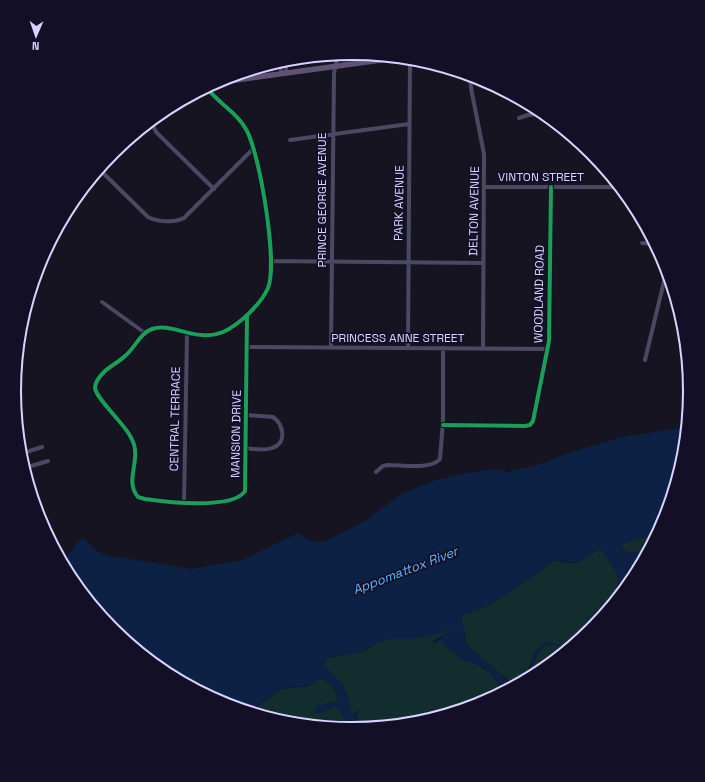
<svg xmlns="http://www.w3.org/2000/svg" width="705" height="782" font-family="'Space Grotesk',sans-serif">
	<rect width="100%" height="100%" fill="#161421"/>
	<path fill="#132c2d" d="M650 537 656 538 648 553 627 552 622 549 621 545C631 539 640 538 650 537Z
		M599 549 603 551 617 573 620 596 592 631 564 653 560 645 547 642 535 652 524 680 514 685 466 645 465 630 461 622 462 616 464 614 483 608 507 594 526 580 532 577 554 560 569 563 578 562Z
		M450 628V631L432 642 443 640 445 646 456 653 458 656C474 663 490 668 499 685L509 689 482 704 418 723 368 728 356 717 359 710 353 714 351 713 347 695 334 675 324 666 327 658 367 650 374 644 388 639H413Z
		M544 645C553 644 560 644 563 654L540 673 527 680 537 655Z
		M319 679C335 682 332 687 339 699 331 706 321 701 314 710L317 714 335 706 340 709 348 722 359 729 286 723 249 712 250 709 257 707 280 689 308 686Z"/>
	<path fill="#0d2144" d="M687 427C684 465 674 504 656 538H639L621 545 623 551 627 552 648 553 628 586 627 582 630 572 626 570 624 583 625 590 620 596 617 573 603 551 599 549C593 551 589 557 583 560 573 565 564 560 554 560L532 577 526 580 507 594 483 608 462 616 461 622 465 630 466 645 487 662 508 682 514 685 519 684 509 689 499 685 496 679 485 668 459 658 456 653 445 646 443 640 434 644 431 642H435L450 631V628L442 633 413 639H388L374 644 362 652 333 656 327 658 324 666 342 683 347 695 351 713 353 714 360 711 356 715V717L368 728C356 729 342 721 340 709L335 706 317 714 314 713V710C321 701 331 706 339 699 333 687 334 681 318 679 309 689 294 685 282 689 270 693 263 706 250 709L249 712C172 688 99 632 61 561 64 558 69 555 71 552 76 546 75 541 84 539L97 551 106 555 191 569 243 560 298 533 311 542 324 541 336 536 366 520 403 493 436 480 467 473 497 469 507 472 544 463 574 451 623 437Z
		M547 642 560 645 564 653 563 654C560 644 553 644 544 645 532 654 537 675 523 682 533 670 530 647 547 642Z"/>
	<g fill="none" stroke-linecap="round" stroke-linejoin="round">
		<path stroke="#4a4962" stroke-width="4" d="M286 73V59
			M281 74V61
			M470 75 471 88 484 154 483 348
			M206 87C218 103 238 113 247 131 260 156 278 263 268 288 261 304 239 325 223 332 196 343 172 322 152 329 140 333 135 348 125 356 119 362 110 366 104 372 100 376 95 382 95 388 96 398 122 422 129 434 132 439 135 444 135 450 137 465 126 484 138 497L145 499C165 502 233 510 245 491L247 315
			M519 118 528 115 544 113
			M151 121 156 132 214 189
			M290 140 409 124
			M99 169 148 217C158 222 174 223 184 218L253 149
			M484 187H621
			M642 243 656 244
			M270 261 483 263
			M102 302 145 333
			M247 347 548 349
			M331 348 334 73 338 54
			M408 348 410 58
			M645 360 667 269
			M443 425 525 426 530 425 533 421 549 341 551 187
			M246 448C254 449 264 451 272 448 288 443 283 424 273 417L246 415
			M20 454 42 447
			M24 468 48 461
			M376 472 383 466 388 465C403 465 431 470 440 459L443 421V348
			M30 487 35 491 34 501
			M184 504 187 334"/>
		<path stroke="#5e5373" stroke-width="5.5" d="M214 83 403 57"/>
		<g stroke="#130f26" stroke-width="6">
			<path id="cycleway" d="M206 87C218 103 238 113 247 131 260 156 278 263 268 288 261 304 239 325 223 332 196 343 172 322 152 329 140 333 135 348 125 356 119 362 110 366 104 372 100 376 95 382 95 388 96 398 122 422 129 434 132 439 135 444 135 450 137 465 126 484 138 497L145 499C165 502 233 510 245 491L247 315
				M443 425 525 426 530 425 533 421 549 341 551 187"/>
		</g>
		<use href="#cycleway" stroke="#1a9f57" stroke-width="4"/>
	</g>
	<g text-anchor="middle" stroke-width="3.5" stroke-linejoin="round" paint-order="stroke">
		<g font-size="12" fill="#d9d4ff" stroke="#130f26">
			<text x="541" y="181">VINTON STREET</text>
			<text transform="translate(322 200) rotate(-90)" y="4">PRINCE GEORGE AVENUE</text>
			<text transform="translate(399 203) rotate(-89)" y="4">PARK AVENUE</text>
			<text transform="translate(474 211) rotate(-89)" y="4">DELTON AVENUE</text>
			<text transform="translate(539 294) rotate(-89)" y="4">WOODLAND ROAD</text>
			<text x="398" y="342">PRINCESS ANNE STREET</text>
			<text transform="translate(175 419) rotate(-89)" y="4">CENTRAL TERRACE</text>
			<text transform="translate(236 434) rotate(-89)" y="4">MANSION DRIVE</text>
		</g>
		<g font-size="13" font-style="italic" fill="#62b6ff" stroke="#130f26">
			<text transform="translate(405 570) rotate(-21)" y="5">Appomattox River</text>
		</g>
	</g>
	<path d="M0 0H705V782H0ZM21 391a331 331 0 1 1 662 0a331 331 0 1 1-662 0Z" fill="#130f26" fill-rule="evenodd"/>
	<path fill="none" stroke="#d9d4ff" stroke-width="2" d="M21 391a331 331 0 1 1 662 0a331 331 0 1 1-662 0Z"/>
	<g transform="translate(36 36) rotate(182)" stroke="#130f26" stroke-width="3" paint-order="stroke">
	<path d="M0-3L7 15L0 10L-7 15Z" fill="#d9d4ff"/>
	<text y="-6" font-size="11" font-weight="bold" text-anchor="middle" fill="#d9d4ff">N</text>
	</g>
</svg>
